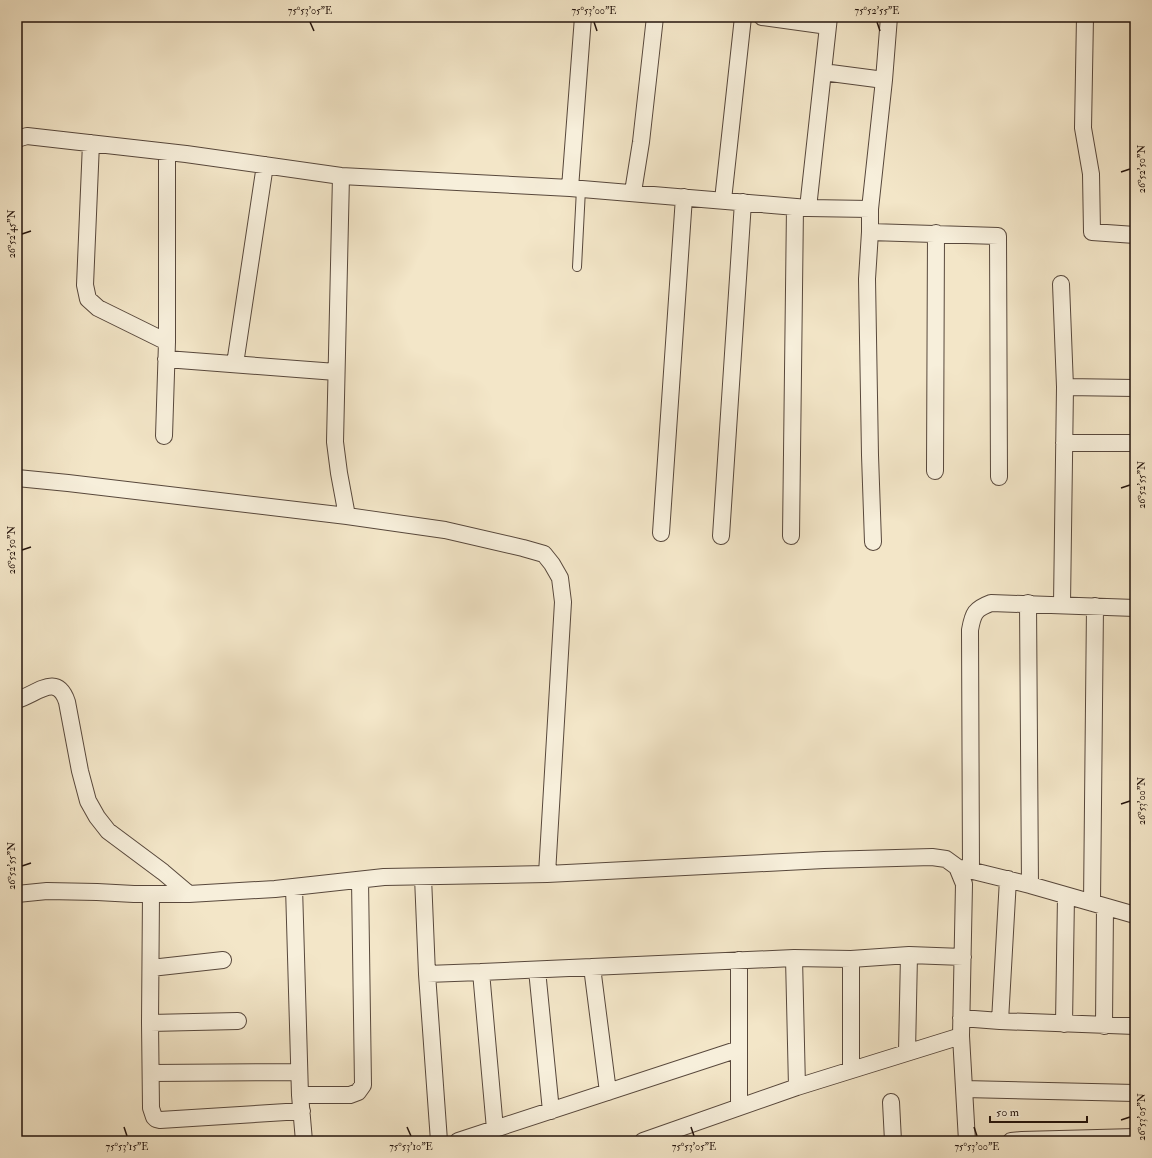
<svg xmlns="http://www.w3.org/2000/svg" width="1152" height="1158" font-family="'IM FELL Double Pica',serif">
	<rect width="100%" height="100%" fill="#f3e6c8"/>
	<filter id="stains"><feTurbulence type="fractalNoise" baseFrequency=".005" numOctaves="4"/><feColorMatrix values="0 0 0 0 .2 0 0 0 0 .09 0 0 0 0 .02 0 0 0 .5 -.17"/></filter>
	<radialGradient id="worn" r=".72"><stop offset=".6" stop-color="#630" stop-opacity="0"/><stop offset="1" stop-color="#630" stop-opacity=".3"/></radialGradient>
	<g fill="none" stroke-linecap="round" stroke-linejoin="round">
		<g stroke="#58483c" stroke-width="10">
			<path id="lane" d="M577 267 581 189"/>
		</g>
		<g stroke="#58483c" stroke-width="18">
			<path id="street" d="M762 17 828 26
				M1085 17 1083 128 1091 174 1092 232 1135 235
				M823 72 884 80
				M17 139 27 136 186 154 341 176 570 188 808 208 829 17
				M91 143 85 285 88 299 98 308 167 342
				M341 176 335 442 339 473 347 516
				M570 188 583 17
				M633 192 641 142 655 17
				M723 200 743 17
				M808 208 870 209
				M870 232 998 236 999 477
				M1061 284 1065 387 1062 604
				M166 359 336 372
				M235 364 265 165
				M1065 387 1135 388
				M164 436 167 342V152
				M1064 443H1135
				M935 471 936 233
				M17 478 68 483 347 516 445 530 523 548 544 554 552 564 560 578 563 602 547 874
				M661 533 684 197
				M721 536 743 202
				M791 536 795 207
				M873 542 870 455 867 279 870 232V209L884 80 889 17
				M1028 603 1030 885
				M17 700C37 694 57 672 67 702L80 771 88 801 97 817 108 831 163 872 189 894
				M961 868 1030 885 1135 915
				M971 870 970 630C973 613 975 609 991 603L1135 608
				M423 877 427 974 481 972 495 1129
				M294 887 300 1095 304 1141
				M17 894 47 891 97 892 134 894H189L275 889 384 877 547 874 824 860 932 857 946 859 957 867 964 884 961 1036 967 1141
				M151 894 150 1023 151 1108 154 1117 156 1119 160 1120 302 1111
				M1092 903 1095 606
				M794 958 797 1087
				M592 967 608 1092
				M151 968 223 960
				M537 970 551 1111
				M481 972 794 958 851 959 909 955 963 957
				M427 974 439 1141
				M961 1018 1000 1021 1135 1026
				M1000 1021 1008 879
				M150 1023 238 1021
				M1064 1024 1066 896
				M1104 1026 1105 907
				M907 1052 909 955
				M851 1069V959
				M151 1073 299 1072
				M964 1089 1135 1093
				M300 1095H350L358 1092 363 1085 360 880
				M891 1102 893 1141
				M739 1107V960
				M458 1141 739 1049
				M643 1141 797 1087 961 1036
				M1011 1141 1022 1140 1135 1137"/>
		</g>
		<use href="#lane" stroke="#f7efdb" stroke-width="8"/>
		<use href="#street" stroke="#f7efdb" stroke-width="16"/>
	</g>
	<path fill="none" stroke="#24140d" stroke-width="1.5" d="M310 22 314 31M594 22 597 31M877 22 880 31M1121 172 1130 169M22 234 31 231M1121 488 1130 485M22 550 31 547M1121 804 1130 801M22 866 31 863M1121 1120 1130 1117M124 1127 127 1136M407 1127 411 1136M691 1127 694 1136M974 1127 977 1136"/>
	<rect width="1152" height="1158" fill="none" stroke="#f3e6c8" stroke-width="44"/>
	<path d="M990 1116v6h97v-6" fill="none" stroke="#24140d" stroke-width="2"/>
	<text x="996" y="1116" font-size="12" fill="#24140d" stroke="#f7efdb" stroke-width="3" paint-order="stroke">50 m</text>
	<rect x="22" y="22" width="1108" height="1114" fill="none" stroke="#24140d" stroke-width="1.5"/>
	<g font-size="10" text-anchor="middle" fill="#24140d">
		<text x="310" y="14">75°53'05"E</text>
		<text x="594" y="14">75°53'00"E</text>
		<text x="877" y="14">75°52'55"E</text>
		<text transform="translate(1141 169) rotate(-90)" y="4">26°52'50"N</text>
		<text transform="translate(11 234) rotate(-90)" y="4">26°52'45"N</text>
		<text transform="translate(1141 485) rotate(-90)" y="4">26°52'55"N</text>
		<text transform="translate(11 550) rotate(-90)" y="4">26°52'50"N</text>
		<text transform="translate(1141 801) rotate(-90)" y="4">26°53'00"N</text>
		<text transform="translate(11 866) rotate(-90)" y="4">26°52'55"N</text>
		<text transform="translate(1141 1117) rotate(-90)" y="4">26°53'05"N</text>
		<text x="127" y="1150">75°53'15"E</text>
		<text x="411" y="1150">75°53'10"E</text>
		<text x="694" y="1150">75°53'05"E</text>
		<text x="977" y="1150">75°53'00"E</text>
	</g>
	<rect width="100%" height="100%" filter="url(#stains)"/>
	<rect width="100%" height="100%" fill="url(#worn)"/>
</svg>
